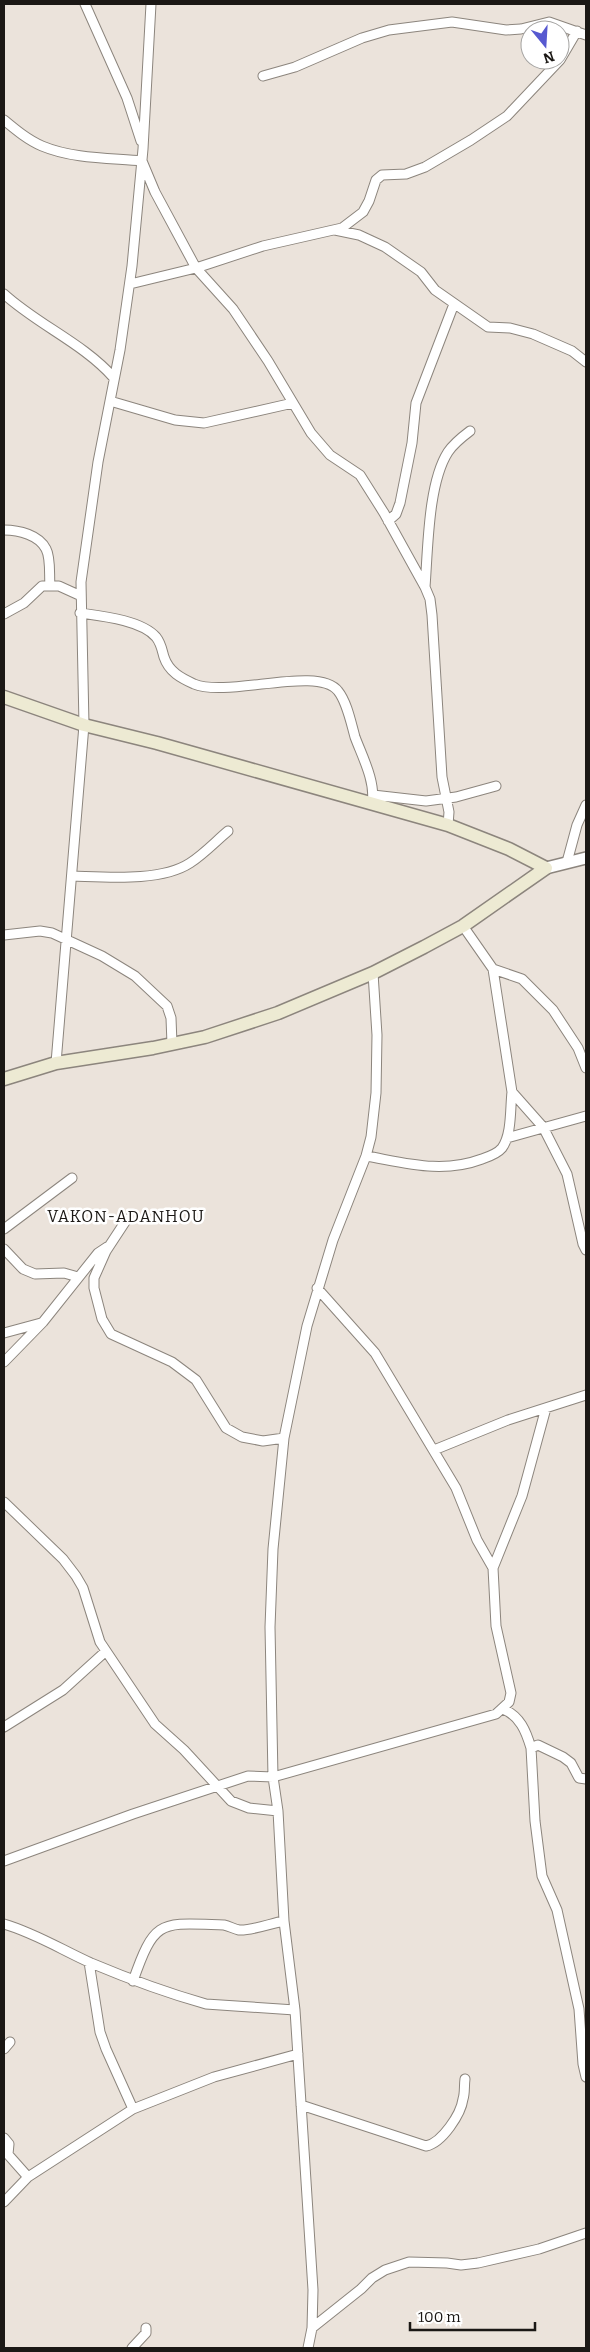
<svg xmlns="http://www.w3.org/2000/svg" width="590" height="2352" font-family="Bitter,serif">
	<rect width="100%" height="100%" fill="#ebe3db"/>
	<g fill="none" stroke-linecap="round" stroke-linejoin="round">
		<g stroke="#8c857d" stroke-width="11">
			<path id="minor" d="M85 4 127 98 141 141
				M560 60 577 31
				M263 76 295 67 362 38 389 30 452 22 506 30 521 29 549 22 586 35
				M4 120C16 130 28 140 42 146 73 159 110 158 142 161L155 192 196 268 233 309 268 361 311 433 330 455 360 475 384 513 425 587 430 599 432 615 442 777 449 812 448 825
				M335 230 359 235 385 247 421 272 435 290 488 327 510 328 533 334 572 351 586 362
				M130 284 196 268 263 246 342 228 363 212 369 201 376 180 382 175 406 174 425 167 471 140 507 116 560 60
				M4 294C38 325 83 343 114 378
				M110 401 175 420 204 423 293 403
				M388 521 396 514 400 503 412 443 416 403 454 304
				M4 530C19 530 39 535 46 549 51 558 49 575 50 586
				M425 587C428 549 428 483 448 452 454 443 462 437 470 431
				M80 613C101 616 141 620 156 637 161 643 162 650 164 657 169 672 181 678 194 684 228 698 318 665 338 691 347 702 351 723 355 737 362 756 376 782 372 803
				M4 614 24 603 42 586H59L81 596
				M373 795 426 801 456 797 496 786
				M567 862 577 825 586 805
				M72 876C106 877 161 882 190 863 204 854 216 841 228 831
				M463 926 493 969 522 979 553 1010 578 1048 586 1068
				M4 935 40 931 52 933 102 956 135 976 167 1006 171 1018 172 1044
				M493 969 512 1092 543 1127 567 1174 583 1244 586 1250
				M56 1063 84 725 81 582 98 462 120 350 132 266 143 149 151 4
				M507 1138 586 1116
				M366 1156C406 1163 442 1174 482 1159 488 1157 498 1153 502 1148 512 1134 510 1109 512 1092
				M127 1219 106 1251 94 1278V1288L102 1319 111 1334 172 1362 196 1380 226 1428 242 1437 263 1441 284 1438
				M4 1229 72 1178
				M4 1249 23 1269 35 1274 64 1273 78 1277
				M4 1333 41 1323
				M4 1362 43 1322 98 1253 107 1247
				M434 1450 508 1420 586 1395
				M4 1502 63 1559 76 1576 83 1588 100 1642 155 1724 184 1750 231 1801 249 1808 278 1811
				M493 1568 522 1496 546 1408
				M503 1709C520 1716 526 1731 531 1748
				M4 1727 63 1690 106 1651
				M586 1779 579 1778 571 1763 563 1757 538 1745 531 1748 535 1821 542 1876 557 1910 579 2009 583 2064 586 2077
				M4 1861 133 1814 248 1776 273 1777 496 1714 509 1702 511 1693 496 1626 493 1568 477 1540 456 1488 375 1353 317 1288
				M4 1924C35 1933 62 1950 91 1963 129 1979 167 1993 206 2004L295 2010
				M89 1962 100 2032 106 2049 133 2109
				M133 1981C155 1918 160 1923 224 1925 229 1926 234 1929 239 1930 251 1931 272 1923 284 1921
				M4 2049 10 2042
				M301 2105 426 2146C442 2143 461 2114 463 2099 465 2093 464 2086 465 2079
				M4 2138 9 2144 8 2154
				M4 2150 28 2177
				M4 2202 28 2177 133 2109 214 2077 298 2054
				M312 2328 361 2289 372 2278 385 2270 409 2262 447 2263 461 2265 478 2263 539 2249 586 2233
				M132 2348 146 2333V2328
				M308 2348 312 2328 313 2290 295 2010 284 1921 278 1811 273 1777 270 1627 273 1549 284 1438 307 1326 333 1240 366 1156 371 1137 376 1093 377 1035 373 973"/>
		</g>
		<g stroke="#8c857d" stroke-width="14">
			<path id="tertiary" d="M546 868 586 858"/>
		</g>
		<g stroke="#8c857d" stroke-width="15">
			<path id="secondary" d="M4 697 84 725 157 743 448 825 509 849 546 868 463 926 424 947 373 973 278 1013 205 1037 153 1048 56 1063 4 1079"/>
		</g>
		<use href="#minor" stroke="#fff" stroke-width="9"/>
		<use href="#tertiary" stroke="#fff" stroke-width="11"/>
		<use href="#secondary" stroke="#edead3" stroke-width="12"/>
	</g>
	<g text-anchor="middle" stroke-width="5" stroke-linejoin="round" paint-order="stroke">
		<g font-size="16" letter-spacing="1" fill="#1b1815" stroke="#fff">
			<text x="126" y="1222">VAKON-ADANHOU</text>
		</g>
	</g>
	<rect width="590" height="2352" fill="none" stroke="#1b1815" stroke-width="10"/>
	<g transform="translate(545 45) rotate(162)"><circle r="24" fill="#ffffff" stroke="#a4a3a1"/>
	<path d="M0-4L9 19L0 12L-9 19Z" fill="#5759d0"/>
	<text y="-8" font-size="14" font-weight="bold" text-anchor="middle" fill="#1b1815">N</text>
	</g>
	<path d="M410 2322v8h125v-8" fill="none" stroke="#1b1815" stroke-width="2.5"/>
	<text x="418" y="2322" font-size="15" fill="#1b1815" stroke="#ffffff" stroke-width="4" paint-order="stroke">100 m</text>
</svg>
